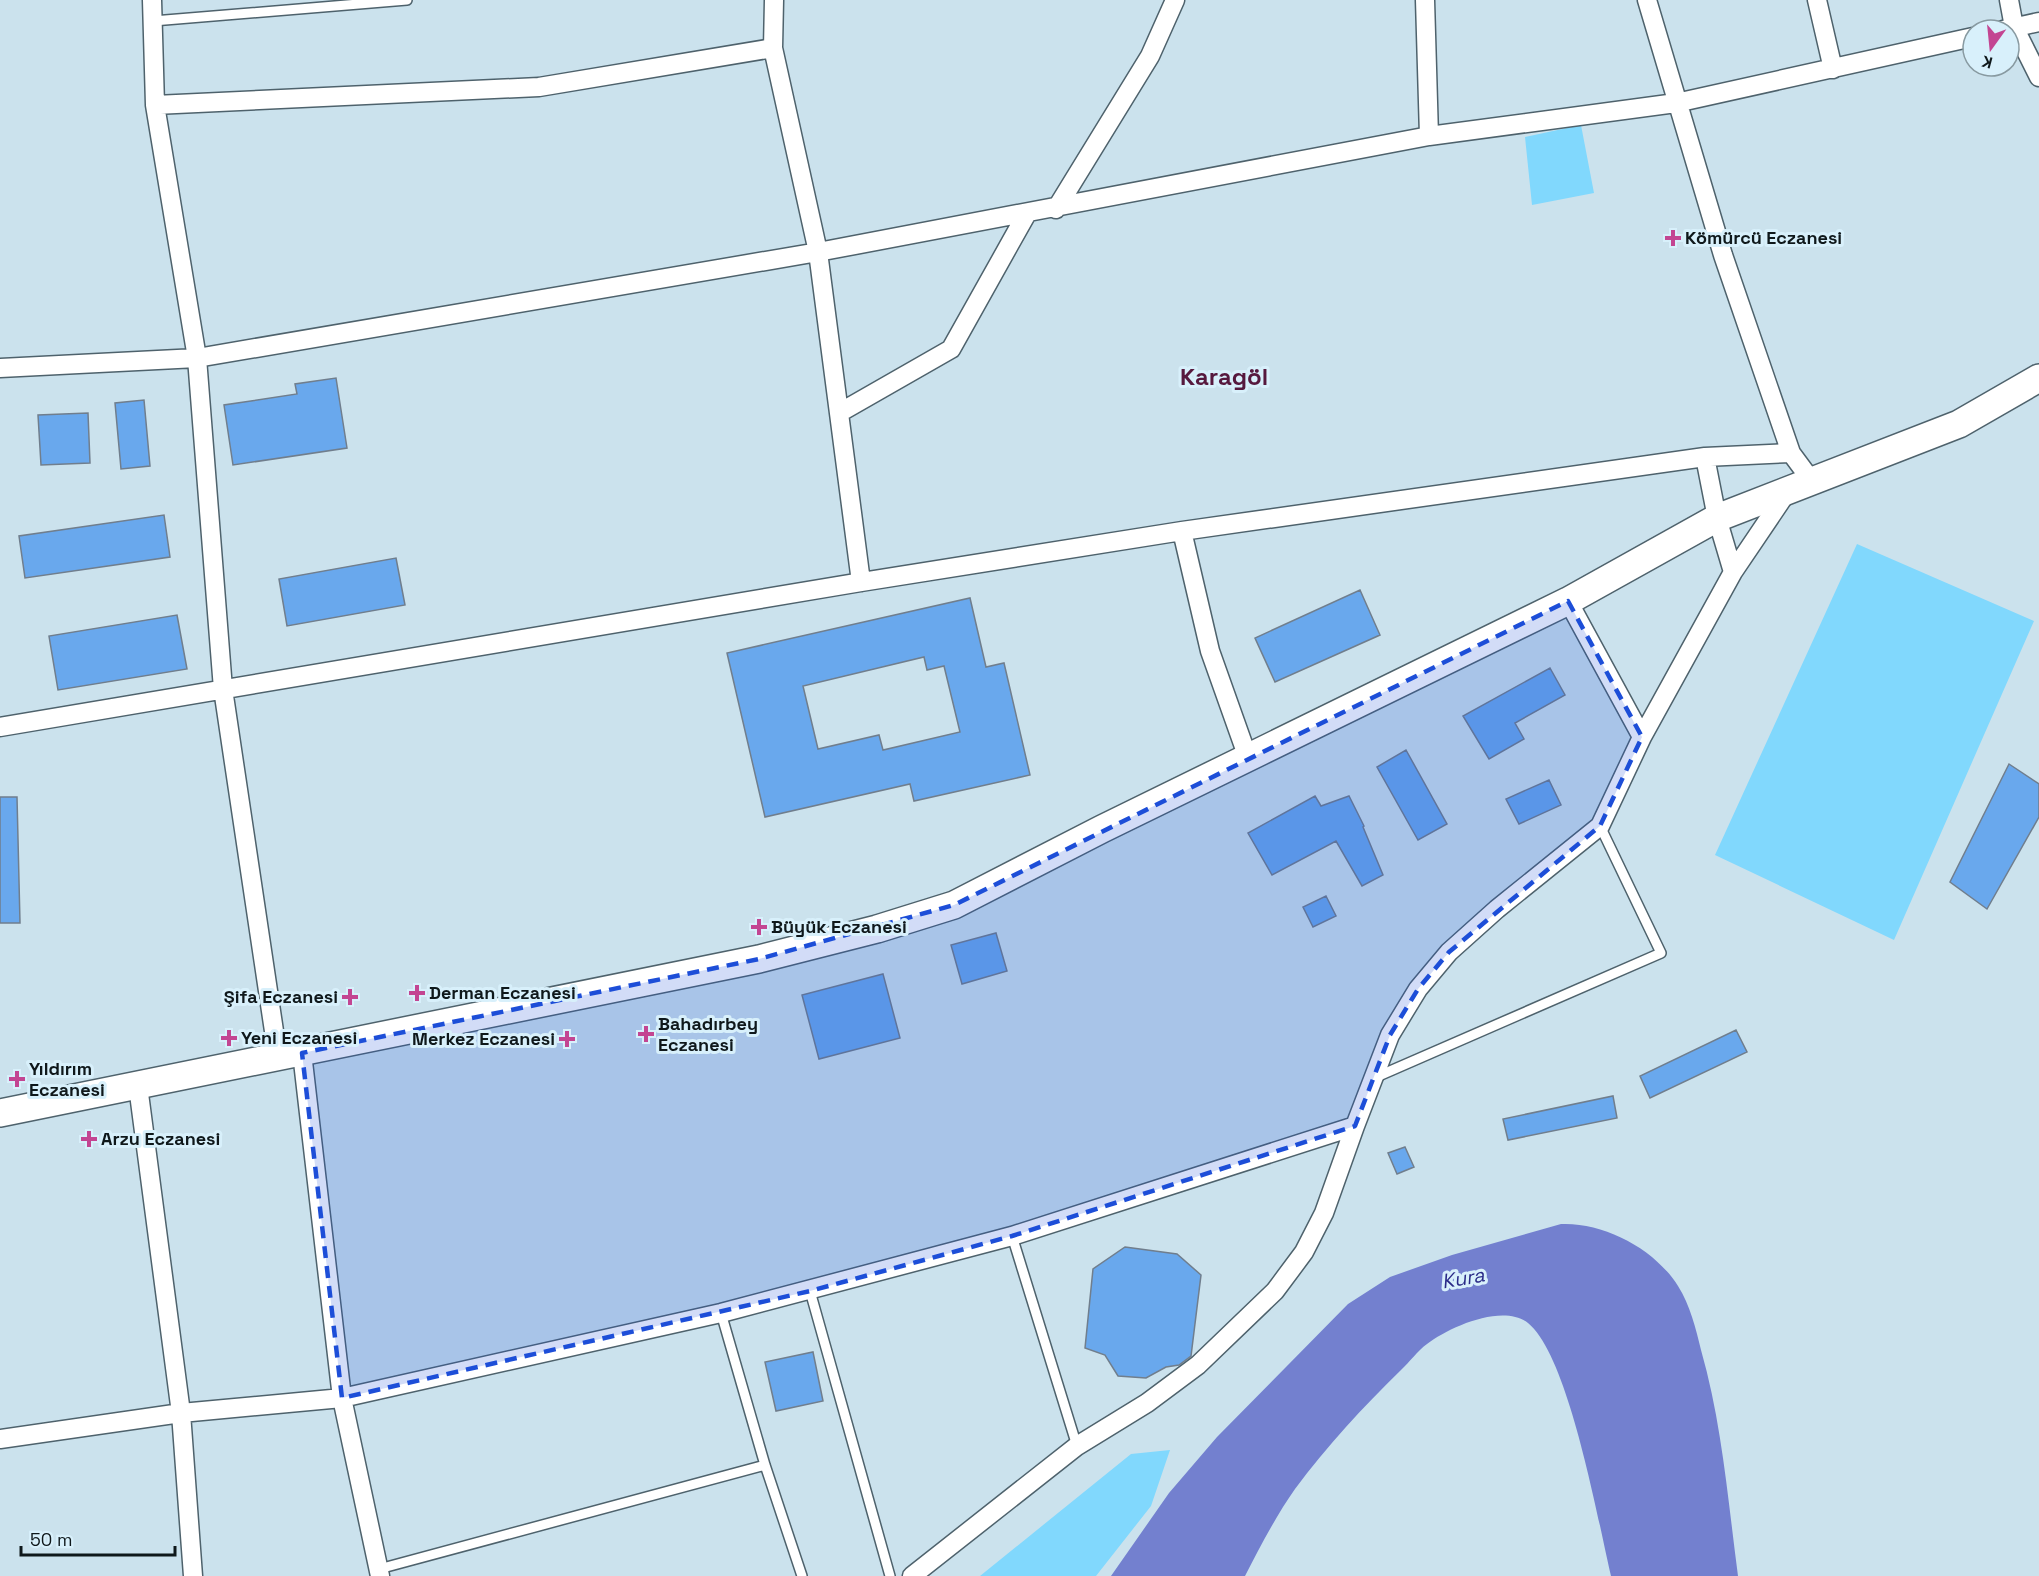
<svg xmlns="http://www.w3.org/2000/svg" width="2039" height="1576" font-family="'Space Grotesk',sans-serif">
	<rect width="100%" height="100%" fill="#cbe2ed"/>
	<path fill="#81d8fd" d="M1581 125 1594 193 1532 205 1525 137Z
		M1857 544 2034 621 1894 940 1715 855Z
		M1170 1450 1151 1506 1096 1576H980L1131 1454Z"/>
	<path fill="#7380cf" d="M1561 1224C1604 1222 1655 1249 1678 1286 1690 1305 1696 1329 1701 1350 1722 1423 1728 1501 1738 1576H1611C1598 1521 1569 1356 1528 1323 1503 1303 1449 1327 1427 1344 1417 1351 1410 1362 1401 1370 1363 1407 1327 1446 1295 1489 1276 1516 1260 1547 1245 1576H1111L1169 1493 1217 1437 1348 1304 1390 1277 1452 1255Z"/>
	<path fill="#69a8ed" stroke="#707e8d" stroke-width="1.5" fill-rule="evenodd" d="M336 378 347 448 233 465 224 405 297 394 295 384Z
		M144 400 150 466 121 469 115 403Z
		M88 413 90 463 41 465 38 415Z
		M164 515 170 557 25 578 19 536Z
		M396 558 405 605 287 626 279 579Z
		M1360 590 1380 635 1275 682 1255 638Z
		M970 598 986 667 1004 663 1030 775 914 801 910 784 765 817 727 653ZM924 657 927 670 944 666 960 732 883 750 879 735 818 749 803 686Z
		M177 615 187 669 58 690 49 636Z
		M1550 668 1565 695 1515 723 1524 739 1489 759 1463 716Z
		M1406 750 1447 824 1418 840 1377 767Z
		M2009 764 2039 784V817L1987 909 1950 882Z
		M1549 780 1561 805 1519 824 1506 799Z
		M1315 796 1321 806 1349 796 1364 826 1363 827 1383 875 1362 886 1336 841 1272 875 1248 833Z
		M0 797H17L20 923H0Z
		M1326 896 1336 916 1313 927 1303 907Z
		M996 933 1007 971 962 984 951 945Z
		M883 974 900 1038 819 1059 802 995Z
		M1736 1030 1747 1052 1650 1098 1640 1076Z
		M1613 1096 1617 1118 1508 1140 1503 1119Z
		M1405 1147 1414 1167 1397 1174 1388 1153Z
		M1125 1247 1177 1254 1201 1275 1191 1356 1179 1365 1166 1367 1146 1378 1118 1376 1105 1355 1085 1348 1093 1269Z
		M813 1352 823 1401 776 1411 765 1362Z"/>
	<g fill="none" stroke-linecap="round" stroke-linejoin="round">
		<g stroke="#4e626c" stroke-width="12">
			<path id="lane" d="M153 21 407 0
				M1374 1078 1661 953 1600 826
				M1012 1236 1077 1446
				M810 1291 890 1576
				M721 1313 765 1465 802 1576
				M379 1569 765 1465"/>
		</g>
		<g stroke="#4e626c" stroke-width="21">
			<path id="street" d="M152 0 155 105 197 358 223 689 278 1058
				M774 0 773 48 818 252 861 582
				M1425 0 1429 136
				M1647 0 1723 255 1791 453
				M1817 0 1833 69
				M2009 0 2014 27 2039 77
				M2003 30 2039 22
				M155 105 539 87 773 48
				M1056 209 1150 56 1175 0
				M0 368 197 358 818 252 1429 136 1676 103 1973 37
				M839 413 951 349 1026 215
				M1705 457 1717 518 1733 572
				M1182 531 1210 651 1248 758
				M1568 601 1642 737
				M0 727 861 582 1182 531 1705 457 1791 453 1811 480
				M302 1053 342 1398 380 1576
				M138 1086 181 1413 193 1576
				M0 1439 181 1413 342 1398 721 1313 1012 1236 1355 1126 1390 1035 1418 989 1449 952 1497 909 1600 826 1642 737 1733 572 1787 492
				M912 1576 1077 1446 1147 1403 1198 1365 1275 1291 1304 1252 1324 1213 1355 1126"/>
		</g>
		<g stroke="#4e626c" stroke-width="30">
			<path id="secondary" d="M0 1113 759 959 877 929 954 905 1102 829 1568 601 1717 518 1959 424 2039 378"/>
		</g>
		<use href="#lane" stroke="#fff" stroke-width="9"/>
		<use href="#street" stroke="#fff" stroke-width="18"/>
		<use href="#secondary" stroke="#fff" stroke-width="27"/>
	</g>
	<path fill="#1d4ed8" fill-opacity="0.2" stroke="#1d4ed8" stroke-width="4.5" stroke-dasharray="12 8" stroke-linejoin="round" d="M1568 601 1642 737 1600 826 1449 952 1418 989 1390 1035 1355 1126 1012 1236 810 1291 342 1398 302 1053 759 959 954 905Z"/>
	<g fill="#c34592" stroke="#d8f0fb" stroke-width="2">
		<path d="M1670 229h6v6h6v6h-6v6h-6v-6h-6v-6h6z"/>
		<path d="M756 918h6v6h6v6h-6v6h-6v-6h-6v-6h6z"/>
		<path d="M414 984h6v6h6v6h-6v6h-6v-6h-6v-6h6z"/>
		<path d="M347 988h6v6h6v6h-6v6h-6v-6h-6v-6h6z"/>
		<path d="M643 1025h6v6h6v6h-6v6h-6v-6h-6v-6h6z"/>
		<path d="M226 1029h6v6h6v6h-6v6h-6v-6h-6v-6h6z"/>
		<path d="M564 1030h6v6h6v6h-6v6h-6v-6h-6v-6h6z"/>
		<path d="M14 1070h6v6h6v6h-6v6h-6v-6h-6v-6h6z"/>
		<path d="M86 1130h6v6h6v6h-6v6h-6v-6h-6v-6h6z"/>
	</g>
	<g text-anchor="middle" stroke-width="6" stroke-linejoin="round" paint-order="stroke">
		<g font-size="18" font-weight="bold" fill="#0f181b" stroke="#d8f0fb" text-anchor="start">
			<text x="1685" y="244">Kömürcü Eczanesi</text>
			<text x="771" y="933">Büyük Eczanesi</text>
			<text x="429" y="999">Derman Eczanesi</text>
			<text x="338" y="1003" text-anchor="end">Şifa Eczanesi</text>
			<text x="658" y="1030">Bahadırbey<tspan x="658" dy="21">Eczanesi</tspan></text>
			<text x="241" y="1044">Yeni Eczanesi</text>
			<text x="555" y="1045" text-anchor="end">Merkez Eczanesi</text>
			<text x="29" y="1075">Yıldırım<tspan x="29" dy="21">Eczanesi</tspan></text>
			<text x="101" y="1145">Arzu Eczanesi</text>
		</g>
		<g font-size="20" font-style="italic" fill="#292a87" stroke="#d8f0fb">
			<text transform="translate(1463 1278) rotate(-10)" y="7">Kura</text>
		</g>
		<g font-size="24" font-weight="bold" fill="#56193e" stroke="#d8f0fb">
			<text x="1224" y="385">Karagöl</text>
		</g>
	</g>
	<g transform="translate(1991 48) rotate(195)"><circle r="28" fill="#d8f0fb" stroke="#889aa1" stroke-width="1.5"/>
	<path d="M0-4.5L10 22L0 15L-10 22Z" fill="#c34592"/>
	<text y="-9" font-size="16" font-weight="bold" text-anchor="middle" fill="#0f181b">K</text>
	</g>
	<path d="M21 1546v9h154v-9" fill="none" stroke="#0f181b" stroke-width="3"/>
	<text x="30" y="1546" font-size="18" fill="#0f181b" stroke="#d8f0fb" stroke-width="4.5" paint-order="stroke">50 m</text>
</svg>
